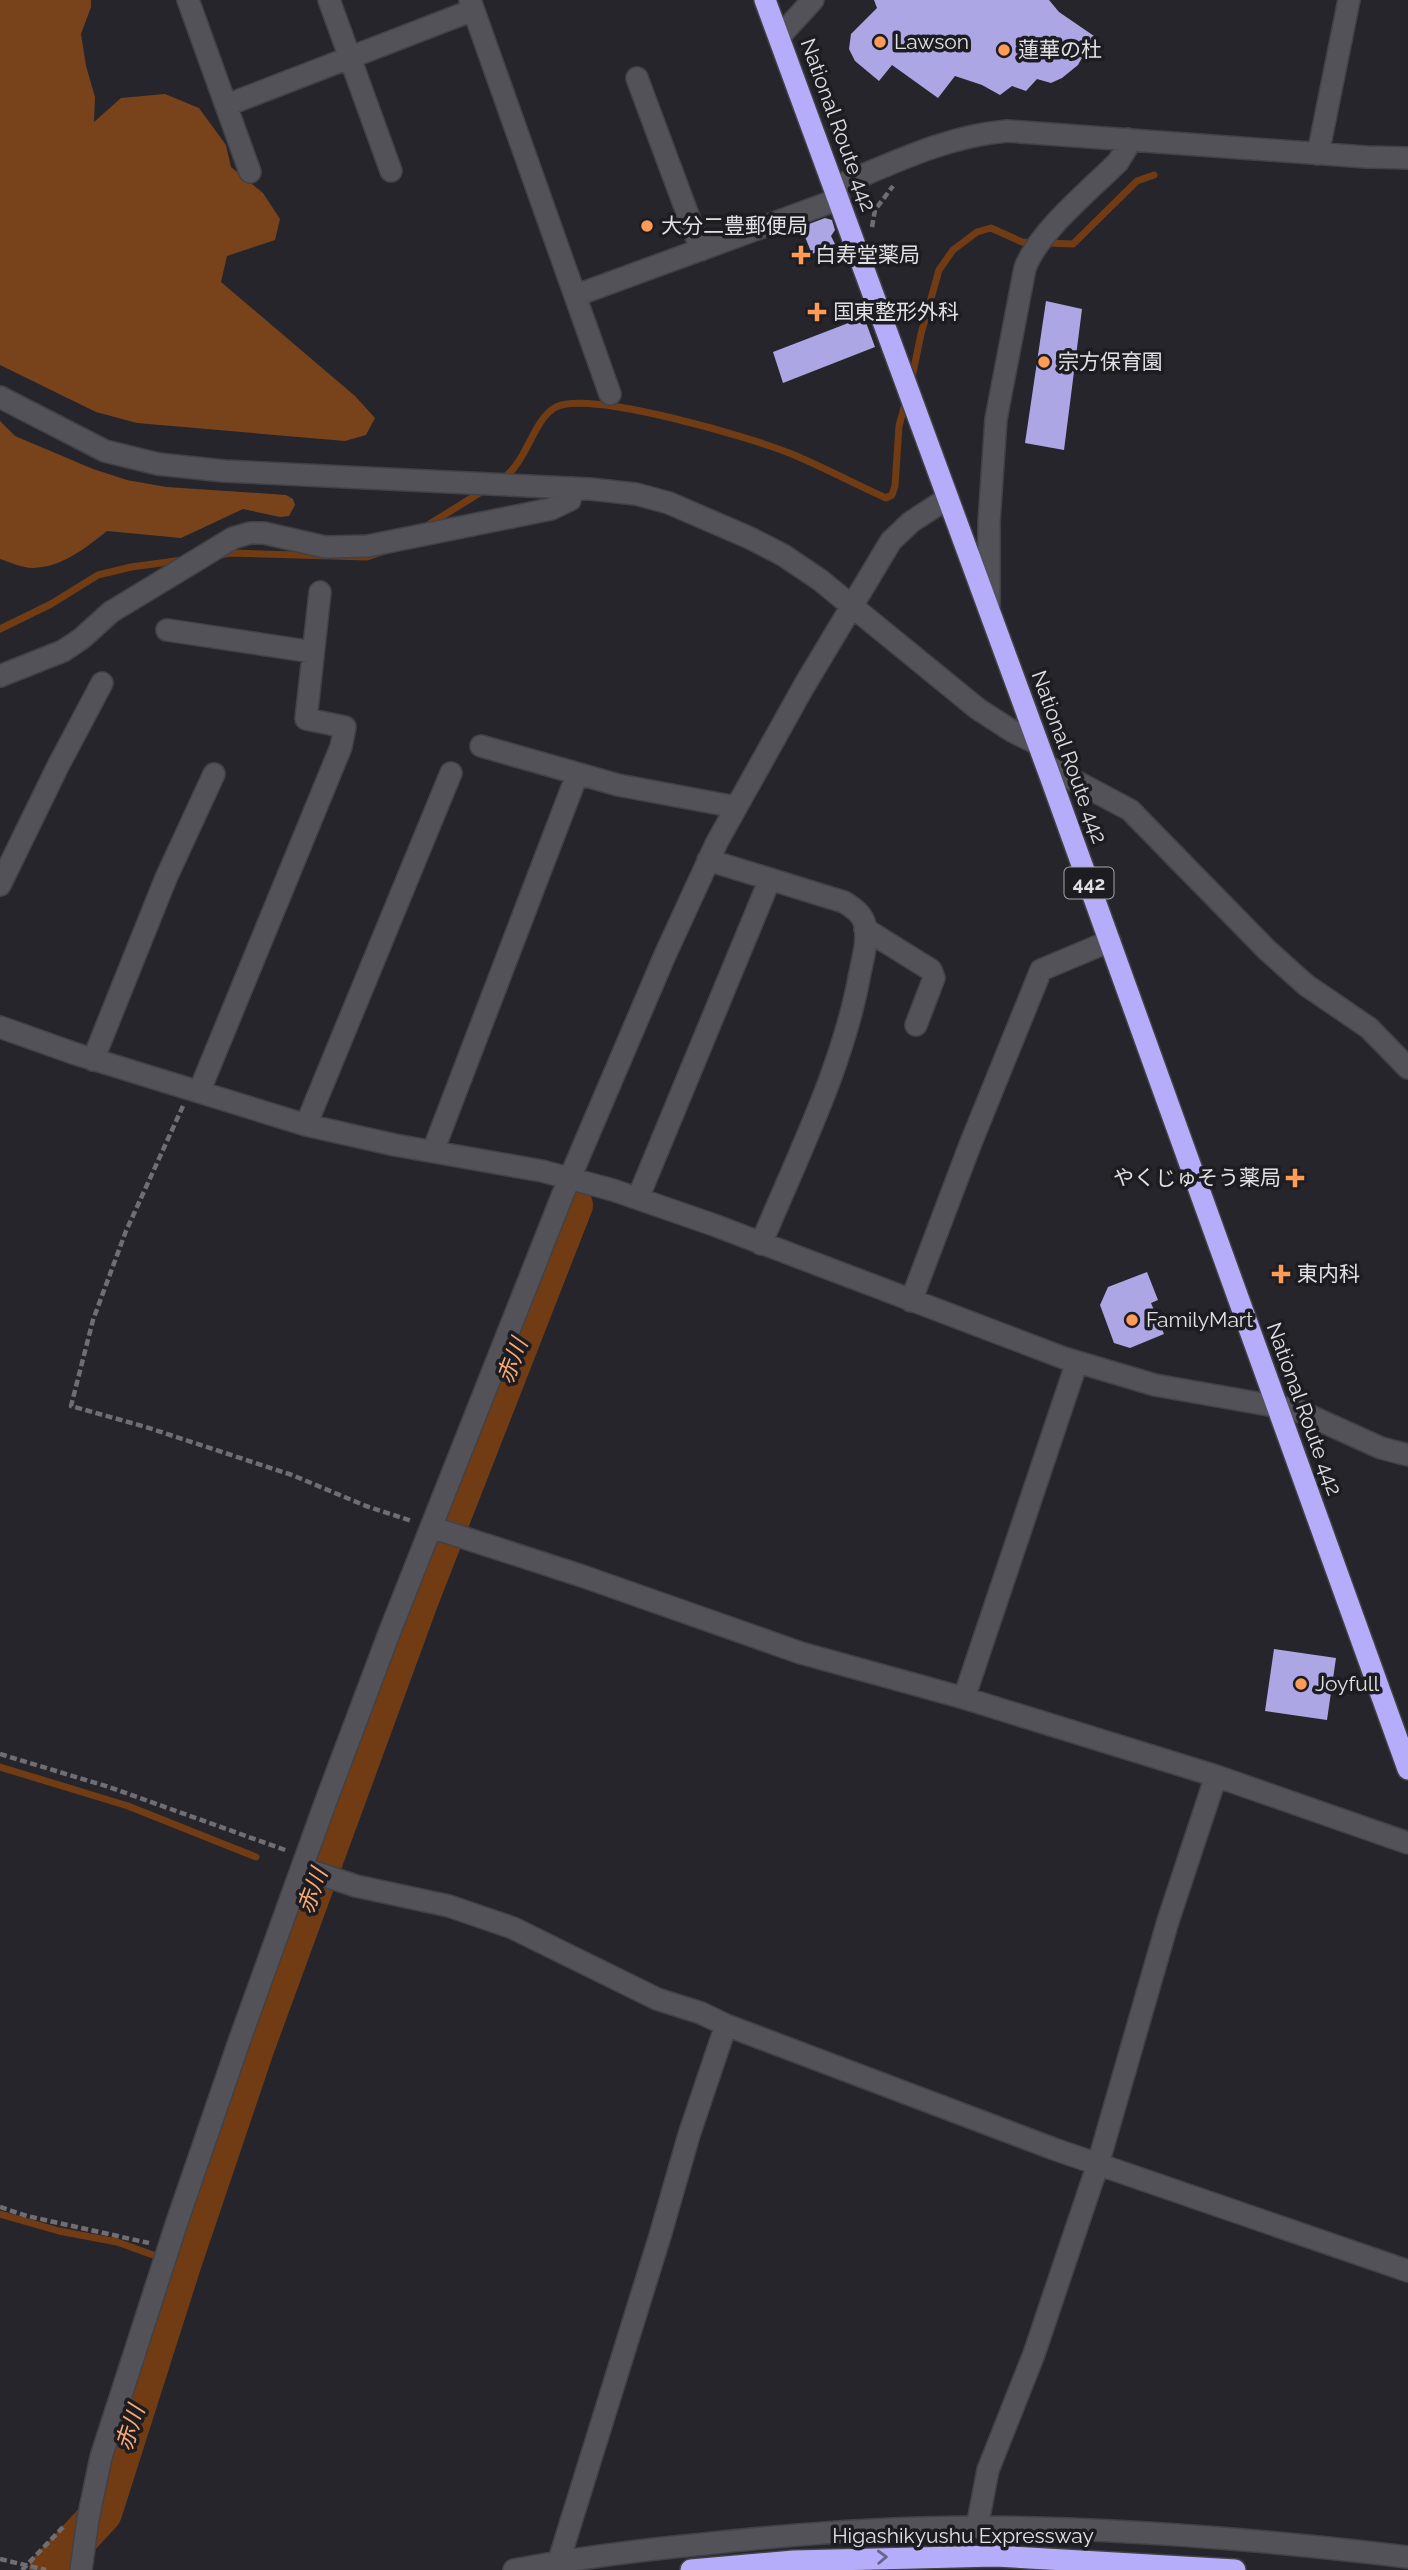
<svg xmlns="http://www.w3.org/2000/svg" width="1408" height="2570" font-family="Raleway,'Noto Sans JP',sans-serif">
	<rect width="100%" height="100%" fill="#26252b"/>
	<path fill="#78431b" d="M0 0H91V7L81 34 86 66 95 97 94 122 121 98 165 94 199 108 226 145 231 167 263 193 280 219 275 240 227 256 221 282 355 396 375 418 366 435 345 441 137 423 96 412 0 365Z
		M0 421 15 436 93 469 127 480 166 487 286 495 293 499 295 505 289 516 280 517 243 509 181 538 107 531C85 548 63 567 33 568 22 568 10 562 0 559Z"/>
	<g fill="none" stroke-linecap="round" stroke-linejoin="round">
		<path stroke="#713c14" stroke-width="7" d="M911 382 921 334 939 270 953 250 977 232 991 228 1022 242 1073 244 1137 181 1154 175
			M502 479C527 463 533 419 556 407 591 390 754 438 794 455 825 468 855 484 886 498L892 495 895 486 899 426 906 400
			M428 525 486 489
			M219 555 231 553 367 557 385 551
			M0 629 51 604 98 575 131 567 183 560
			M0 1767 128 1806 256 1857
			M0 2214 59 2231 117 2242 181 2265"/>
		<path stroke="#713c14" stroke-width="40" d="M49 2570 102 2513 181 2265 254 2049 419 1599 573 1205"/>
	</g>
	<path fill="#ada6e5" d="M874 0H1049L1059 12 1094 36 1078 65 1062 78 1051 83 1037 79 1026 91 1012 86 1000 95 982 85 955 76 938 98 892 65 879 81 855 61 849 49 851 34 877 8Z
		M825 218 832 220 835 230 831 236 835 244 812 254 801 227Z
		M1046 301 1082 309 1064 450 1025 443Z
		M864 317 875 347 783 383 773 352Z
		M1147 1272 1158 1300 1151 1303 1164 1334 1130 1348 1114 1343 1100 1305 1108 1287Z
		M1274 1649 1336 1658 1327 1720 1265 1711Z"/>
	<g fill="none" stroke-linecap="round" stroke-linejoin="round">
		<g stroke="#414146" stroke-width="24">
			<path id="minor" d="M188 0 250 172
				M329 0 391 171
				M470 0 610 394
				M779 37 813 0
				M637 78 701 250
				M227 105 473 10
				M1318 154 1349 0
				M835 187C891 164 946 136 1007 131L1366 157 1408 158
				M577 295 839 199
				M0 397 105 451 158 464 224 471 590 489 636 494 669 503 750 538 783 555 820 580 978 709 1012 731 1038 744
				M989 607V522L996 419 1025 268C1039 231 1090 190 1118 162L1126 149 1127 139
				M167 630 313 652
				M0 676 63 651 81 639 111 612 233 538 250 533H264L325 547 368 546 551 509 570 500 572 488
				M481 746 618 785 736 807
				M1047 766 1130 810 1267 950 1306 985 1369 1028 1408 1068
				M708 860 844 902C853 908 863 914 865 925 868 941 863 958 860 973 843 1067 798 1155 761 1244
				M0 885 58 766 102 683
				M865 929 931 970 934 978 916 1025
				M0 1027 76 1054 306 1125 395 1145 542 1171 613 1190 714 1225 1064 1358 1155 1385 1297 1410 1381 1448 1408 1455
				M93 1060 166 878 214 774
				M199 1092 341 747 345 727 306 719 320 592
				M306 1125 451 773
				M433 1151 577 775
				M638 1198 770 879
				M911 1301 970 1145 1041 970 1110 941
				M431 1527 582 1576 801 1653 964 1698 1216 1776 1408 1843
				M964 1698 1077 1362
				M302 1868 356 1886 449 1906 513 1928 657 1999 701 2013 726 2025 1054 2149 1408 2271
				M977 2527 988 2470 1034 2354 1098 2164 1168 1921 1216 1776
				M81 2570 88 2519 101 2457 177 2222 240 2039 326 1801 390 1631 563 1194 665 955 717 842 804 686 891 541 911 522 948 498
				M514 2570C577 2558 640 2550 704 2544 795 2534 887 2527 979 2527 1122 2528 1266 2540 1408 2557
				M556 2570 660 2236 689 2135 726 2025"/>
		</g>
		<g stroke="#414146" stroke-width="24">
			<path id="highway" d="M765 0 1050 776 1408 1769
				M691 2570 794 2561 996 2556 1235 2570"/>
		</g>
		<path stroke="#6f6e73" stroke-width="4.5" stroke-dasharray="7 3.5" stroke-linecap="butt" d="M872 227 875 210 893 186
			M183 1106 126 1231 93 1320 71 1406 146 1427 292 1475 366 1506 412 1521
			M0 1754 109 1787 288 1851
			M0 2207 27 2216 149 2243
			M0 2559 46 2570
			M22 2570 65 2525"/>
		<use href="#minor" stroke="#525258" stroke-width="21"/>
		<use href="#highway" stroke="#b6adfa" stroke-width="21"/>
	</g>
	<defs><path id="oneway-chevron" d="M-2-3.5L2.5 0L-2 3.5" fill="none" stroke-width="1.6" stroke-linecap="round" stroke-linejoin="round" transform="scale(1.75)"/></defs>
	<use stroke="#69648e" href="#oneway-chevron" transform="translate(882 2557) rotate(-2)"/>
	<g fill="#fe9c57" stroke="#1c1c21" stroke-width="2.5">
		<circle cx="880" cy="42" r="7"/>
		<circle cx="1004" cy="50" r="7"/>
		<circle cx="647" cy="226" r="7"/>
		<path d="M797.5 244.5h7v7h7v7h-7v7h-7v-7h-7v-7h7z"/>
		<path d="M813.5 301.5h7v7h7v7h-7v7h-7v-7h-7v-7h7z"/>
		<circle cx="1044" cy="362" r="7"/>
		<path d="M1291.5 1167.5h7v7h7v7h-7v7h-7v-7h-7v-7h7z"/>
		<path d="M1277.5 1263.5h7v7h7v7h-7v7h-7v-7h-7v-7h7z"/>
		<circle cx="1132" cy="1320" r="7"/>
		<circle cx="1301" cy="1684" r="7"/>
	</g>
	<g text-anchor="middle" stroke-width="7" stroke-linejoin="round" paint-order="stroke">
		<rect fill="#1c1c21" stroke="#a6a6aa" stroke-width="2" x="1064.5" y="867.5" width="49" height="31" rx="5"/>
		<g font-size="19" font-weight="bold" fill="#e1e1e5">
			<text x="1089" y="890">442</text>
		</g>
		<g font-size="21" fill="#e1e1e5" stroke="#1c1c21" text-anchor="start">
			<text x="894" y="49">Lawson</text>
			<text x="1018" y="57">蓮華の杜</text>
			<text x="661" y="233">大分二豊郵便局</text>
			<text x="815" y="262">白寿堂薬局</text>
			<text x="833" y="319">国東整形外科</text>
			<text x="1058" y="369">宗方保育園</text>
			<text x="1281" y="1185" text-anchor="end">やくじゅそう薬局</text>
			<text x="1297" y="1281">東内科</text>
			<text x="1146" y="1327">FamilyMart</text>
			<text x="1315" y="1691">Joyfull</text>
		</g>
		<g font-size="21" fill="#e1e1e5" stroke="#1c1c21">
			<text transform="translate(838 125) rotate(70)" y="7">National Route 442</text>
			<text transform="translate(1069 757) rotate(70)" y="7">National Route 442</text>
			<text transform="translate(1304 1409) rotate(70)" y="7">National Route 442</text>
			<text x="963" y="2543">Higashikyushu Expressway</text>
		</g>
		<g font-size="23" font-style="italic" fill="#fba971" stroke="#1c1c21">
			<text transform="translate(512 1361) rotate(-69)" y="8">赤川</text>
			<text transform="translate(312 1891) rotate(-70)" y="8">赤川</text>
			<text transform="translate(130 2428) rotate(-72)" y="8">赤川</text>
		</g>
	</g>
</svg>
